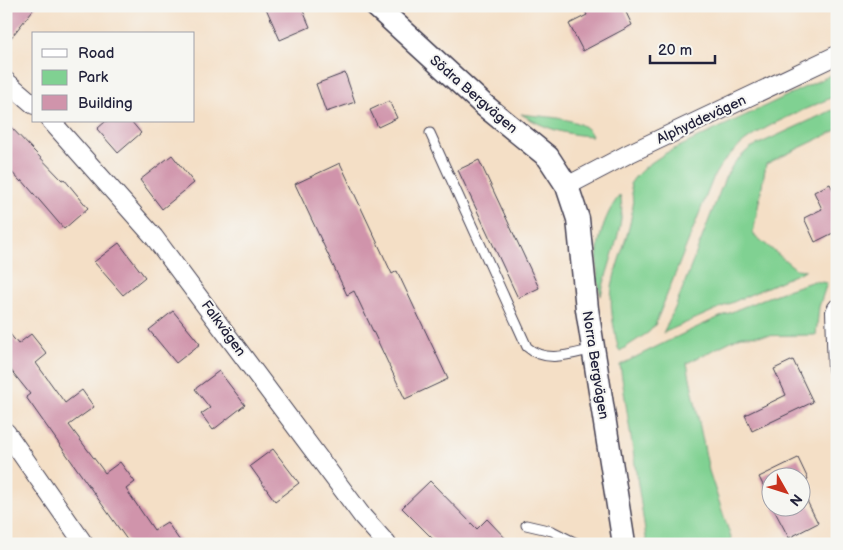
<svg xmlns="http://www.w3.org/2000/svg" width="843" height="550" font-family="'Balsamiq Sans',sans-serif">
	<rect width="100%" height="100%" fill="#f6f6f2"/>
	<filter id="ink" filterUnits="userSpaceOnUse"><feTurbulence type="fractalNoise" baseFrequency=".02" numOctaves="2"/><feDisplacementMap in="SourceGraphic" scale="10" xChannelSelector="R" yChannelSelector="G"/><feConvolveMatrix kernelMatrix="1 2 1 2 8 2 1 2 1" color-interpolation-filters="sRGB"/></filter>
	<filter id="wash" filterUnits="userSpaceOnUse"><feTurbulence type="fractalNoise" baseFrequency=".0096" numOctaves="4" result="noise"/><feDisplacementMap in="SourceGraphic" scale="20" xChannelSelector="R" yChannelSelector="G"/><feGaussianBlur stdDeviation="1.12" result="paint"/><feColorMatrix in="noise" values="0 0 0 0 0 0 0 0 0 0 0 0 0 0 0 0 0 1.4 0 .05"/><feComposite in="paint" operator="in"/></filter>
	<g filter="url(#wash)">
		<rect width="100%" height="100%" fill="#f4dfc6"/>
		<path fill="#80d192" stroke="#517a66" d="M837 72V95C793 116 738 132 714 176L655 325 649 332 620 351 618 348C614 327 608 304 613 282 619 251 640 215 630 184 639 170 652 162 666 153Z
			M837 108V130L766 164 753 234 796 269 806 270 663 333 675 308 725 178 734 163 750 148Z
			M521 114C539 117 585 116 592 136 566 135 543 128 521 114Z
			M620 195C628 220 606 269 601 296 592 263 598 222 620 195Z
			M814 281 827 283 819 307 816 335 741 336 687 363 709 471 733 544H647L620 365C683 333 747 302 814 281Z"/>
		<g id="blocks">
			<path fill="#d094ab" d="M6 6H36L6 44Z
				M265 6H301L310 27 280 40Z
				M583 6H623L632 25 583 51 569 24 587 15Z
				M345 73 355 102 326 112 316 84Z
				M389 101 397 118 378 127 370 110Z
				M106 121H131L141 133 118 153 97 129Z
				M6 122 62 180 64 179 88 208 64 229 22 180 21 182 6 166Z
				M172 155 194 183 162 209 140 180Z
				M479 160 539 288 518 298 458 170Z
				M340 163 392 274 397 271 448 379 405 399 354 291 347 295 295 184Z
				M830 184 837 197V241L833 233 815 242 804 218 822 209 814 192Z
				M119 243 145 277 123 295 94 262Z
				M173 311 200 344 176 363 149 330Z
				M6 329 18 344 31 334 47 354 36 363 65 403 82 390 94 407 69 425 105 473 120 462 135 482 126 489 154 530 167 522 182 544H130L26 397 30 394 6 364Z
				M793 360 813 402 752 431 745 415 786 395 774 369Z
				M219 371 245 405 213 430 201 414 210 408 195 389Z
				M273 449 299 483 275 501 250 466Z
				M798 458 808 479 800 483V478H770V499L759 477Z
				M430 481 477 529 487 519 511 544H438L402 508Z
				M800 487 818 523 789 538 773 508H800Z"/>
		</g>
	</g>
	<g filter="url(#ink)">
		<use href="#blocks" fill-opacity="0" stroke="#423e50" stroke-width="1"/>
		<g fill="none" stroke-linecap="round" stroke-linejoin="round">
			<g stroke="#423e50" stroke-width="11">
				<path id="service" d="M430 133 527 347C546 364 571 354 594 349
					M526 525 552 531 578 544"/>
			</g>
			<g stroke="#423e50" stroke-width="20">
				<path id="minor" d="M6 81 34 105
					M51 121 154 237 363 517 387 544
					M567 186 628 154 837 55
					M837 308 835 312 837 369
					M6 432 84 544"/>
			</g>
			<g stroke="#423e50" stroke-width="25">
				<path id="tertiary" d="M376 6 485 106 548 157 567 186 578 219 587 309 624 544"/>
			</g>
			<use href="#service" stroke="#fff" stroke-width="9"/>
			<use href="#minor" stroke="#fff" stroke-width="18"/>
			<use href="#tertiary" stroke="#fff" stroke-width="22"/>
		</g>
	</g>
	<g text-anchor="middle" stroke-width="4" stroke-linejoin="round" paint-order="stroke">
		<g font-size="14" fill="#22223b" stroke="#f6f6f2">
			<text transform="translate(474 94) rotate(41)" y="5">Södra Bergvägen</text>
			<text transform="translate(701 119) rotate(-25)" y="5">Alphyddevägen</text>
			<text transform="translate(224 328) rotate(54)" y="5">Falkvägen</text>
			<text transform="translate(596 365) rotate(81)" y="5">Norra Bergvägen</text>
		</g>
	</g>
	<rect width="843" height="550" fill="none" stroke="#f6f6f2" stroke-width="25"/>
	<rect x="32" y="32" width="162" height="90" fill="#f6f6f2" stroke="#a1a1a9"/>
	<rect x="42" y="49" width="25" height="8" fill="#ffffff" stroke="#a1a1a9"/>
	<text x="78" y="58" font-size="15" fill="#22223b">Road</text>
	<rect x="42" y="70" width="25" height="15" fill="#80d192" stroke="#a1a1a9"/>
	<text x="78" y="82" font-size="15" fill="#22223b">Park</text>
	<rect x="42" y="95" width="25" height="15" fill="#d094ab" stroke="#a1a1a9"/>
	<text x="78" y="108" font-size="15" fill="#22223b">Building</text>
	<g transform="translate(786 492) rotate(129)"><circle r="24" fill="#f6f6f2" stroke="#a1a1a9"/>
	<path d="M0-4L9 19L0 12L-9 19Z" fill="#c8321e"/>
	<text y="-8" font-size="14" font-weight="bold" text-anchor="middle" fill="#22223b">N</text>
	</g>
	<path d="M650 55v8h65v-8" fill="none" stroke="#22223b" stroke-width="2.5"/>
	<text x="658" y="55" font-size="15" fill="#22223b" stroke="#f6f6f2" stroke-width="4" paint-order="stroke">20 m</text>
</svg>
